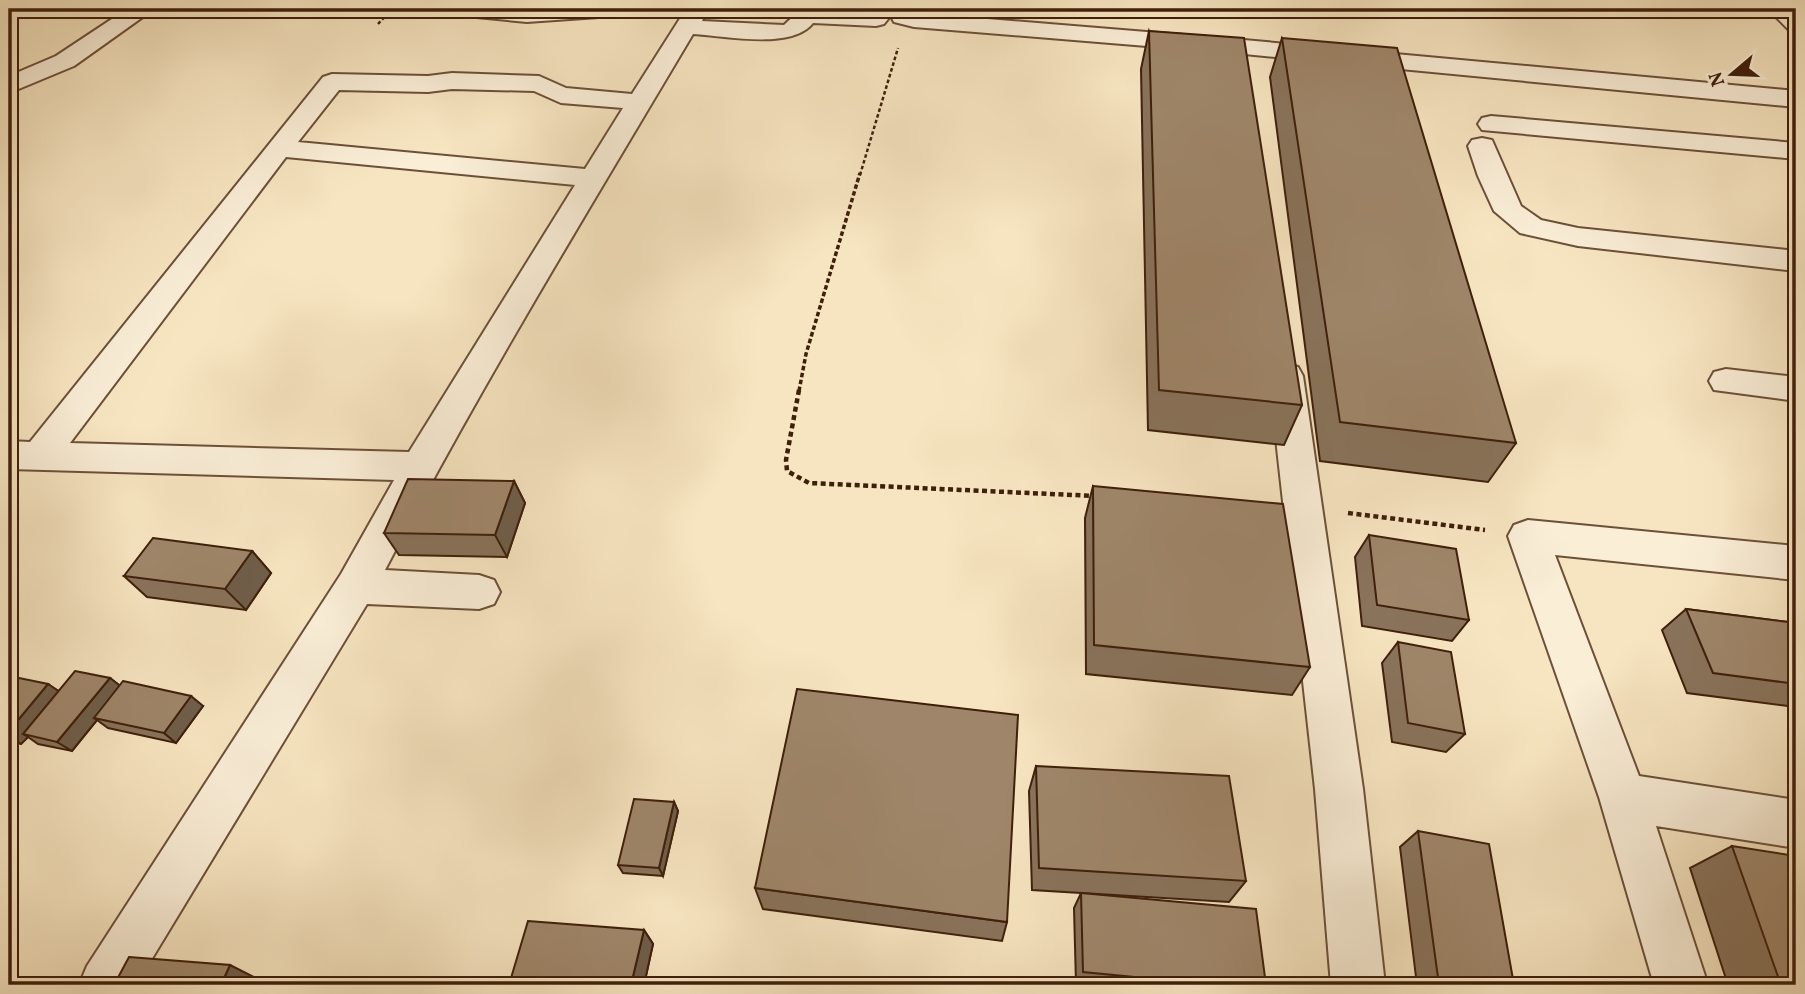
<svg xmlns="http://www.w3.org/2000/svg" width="1805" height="994" font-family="Vollkorn,serif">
	<rect width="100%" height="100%" fill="#f7e5c1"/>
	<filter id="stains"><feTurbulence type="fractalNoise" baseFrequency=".00286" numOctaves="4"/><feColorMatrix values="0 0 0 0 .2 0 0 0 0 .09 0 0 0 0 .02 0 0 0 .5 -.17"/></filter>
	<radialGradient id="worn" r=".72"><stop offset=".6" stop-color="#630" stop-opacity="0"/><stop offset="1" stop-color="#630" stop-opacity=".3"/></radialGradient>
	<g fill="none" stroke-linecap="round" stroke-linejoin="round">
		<g stroke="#6d5038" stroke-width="4">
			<path id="street" d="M127 9H154L74 66 9 93V76L56 56Z
				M454 9H625L621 14 613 16 527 22 466 16 458 14Z
				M686 9H708L702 21 784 25 799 11 807 9 876 12 884 14 888 19 884 24 876 26 813 23C792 50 726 36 693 34 588 211 480 387 385 570L479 575 494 580 500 592 494 604 479 609 367 604 136 985H79L87 966 341 574 394 480 9 469V441L30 442 323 77 332 74 428 76 452 73 539 76 566 88 632 94ZM452 89 534 91 561 103 623 108 585 169 298 142 339 90 428 92ZM286 157 575 185 409 452 70 443Z
				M887 9H910L914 13 1244 40 1796 91V107L1244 54 914 27 894 22Z
				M1768 9H1792L1796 12V31L1788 29Z
				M1491 116 1796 143V159L1482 130 1478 124 1482 118Z
				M1482 138 1492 140 1521 206 1541 220 1578 228 1796 251V271L1578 246 1520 233 1494 211 1478 176 1468 146 1472 140Z
				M1286 364 1298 367 1303 376 1363 789 1385 985H1331L1315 789 1269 376 1274 367Z
				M1726 369 1796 377V401L1714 390 1709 381 1714 372Z
				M1528 520 1796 546V580L1555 555 1639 776 1796 800V848L1656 826 1708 985H1654L1599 797 1508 536 1514 525Z"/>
		</g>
		<path stroke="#3f1f0b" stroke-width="2.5" stroke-dasharray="3.5 2.5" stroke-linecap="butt" d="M378 24 392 9
			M860 175 898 48"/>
		<path stroke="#3f1f0b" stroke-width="3.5" stroke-dasharray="4.5 2.5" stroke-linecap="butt" d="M799 391 806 354 860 173"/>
		<path stroke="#3f1f0b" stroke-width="4.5" stroke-dasharray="5 3.5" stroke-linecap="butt" d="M799 390 786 460 787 471 809 483 1095 496
			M1348 513 1485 530"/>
		<use href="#street" fill="#faeed7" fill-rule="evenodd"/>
	</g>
	<path fill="#89735b" stroke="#3f1f0b" stroke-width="2" d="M1149 31 1302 405 1284 445 1148 430 1141 69Z
		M1282 38 1516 443 1488 482 1320 461 1270 77Z
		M514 481 525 503 507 557 399 555 384 533Z
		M1093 486 1310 667 1292 695 1086 674 1085 518Z
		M1369 535 1469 620 1452 641 1362 626 1355 557Z
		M252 551 271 573 246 610 147 597 124 576Z
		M1686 609 1796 623V707L1687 693 1662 630Z
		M1398 642 1465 734 1446 752 1392 742 1382 663Z
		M110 678 120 686 203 706 176 743 108 728 97 720 72 751 38 744 28 737 21 744 9 741V690L48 684 58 691Z
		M1036 766 1246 881 1229 902 1032 890 1029 791Z
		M674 802 678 811 663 876 623 873 618 865Z
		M1418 831 1514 985H1417L1400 847Z
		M1732 846 1796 985H1728L1690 868Z
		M755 888 1007 922 1002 941 763 909Z
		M1081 893 1266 985 1076 984 1074 908Z
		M644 930 653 944 644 985H521L511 978Z"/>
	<path fill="#6f5e4a" stroke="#3f1f0b" stroke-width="2" d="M514 481 525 503 507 557 495 535Z
		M252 551 271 573 246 610 225 589Z
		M110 678 123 688 94 718 97 720 72 751 57 742Z
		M48 684 63 694 23 734 28 737 21 744 9 736V731Z
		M191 696 203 706 176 743 164 733Z
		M674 802 678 811 663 876 659 868Z
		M644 930 653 944 644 985H631Z
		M230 965 256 978 253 985H221Z"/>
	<path fill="#9f866a" stroke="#3f1f0b" stroke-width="2" d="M1149 31 1244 38 1302 405 1159 390Z
		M1282 38 1397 48 1516 443 1340 422Z
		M408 479 514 481 495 535 384 533Z
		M1093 486 1283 504 1310 667 1094 645Z
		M1369 535 1456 549 1469 620 1377 605Z
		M153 538 252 551 225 589 124 576Z
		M1686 609 1796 623V684L1713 673Z
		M1398 642 1451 652 1465 734 1408 723Z
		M75 671 110 678 57 742 23 734Z
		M19 678 48 684 9 731V690Z
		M123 681 191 696 164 733 94 718Z
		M797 689 1018 715 1007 922 755 888Z
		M1036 766 1229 776 1246 881 1039 868Z
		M634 799 674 802 659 868 618 865Z
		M1418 831 1489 844 1514 985H1439Z
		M1732 846 1796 856V985H1781Z
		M1081 893 1256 909 1266 985H1217L1083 972Z
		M528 921 644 930 631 985H604L511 978Z
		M129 957 230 965 221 985H114Z"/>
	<rect width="1805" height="994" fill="none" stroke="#f7e5c1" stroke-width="35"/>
	<rect x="10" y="10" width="1784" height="973" fill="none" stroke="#3f1f0b" stroke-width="3.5"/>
	<rect x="18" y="18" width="1770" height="959" fill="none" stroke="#3f1f0b" stroke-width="2"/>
	<g transform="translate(1732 74) rotate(251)" stroke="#faeed7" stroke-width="5" paint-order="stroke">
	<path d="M0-5L12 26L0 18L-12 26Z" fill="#3f1f0b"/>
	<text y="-10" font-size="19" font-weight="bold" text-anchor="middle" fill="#3f1f0b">N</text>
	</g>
	<rect width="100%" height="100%" filter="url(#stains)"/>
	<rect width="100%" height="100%" fill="url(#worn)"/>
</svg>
